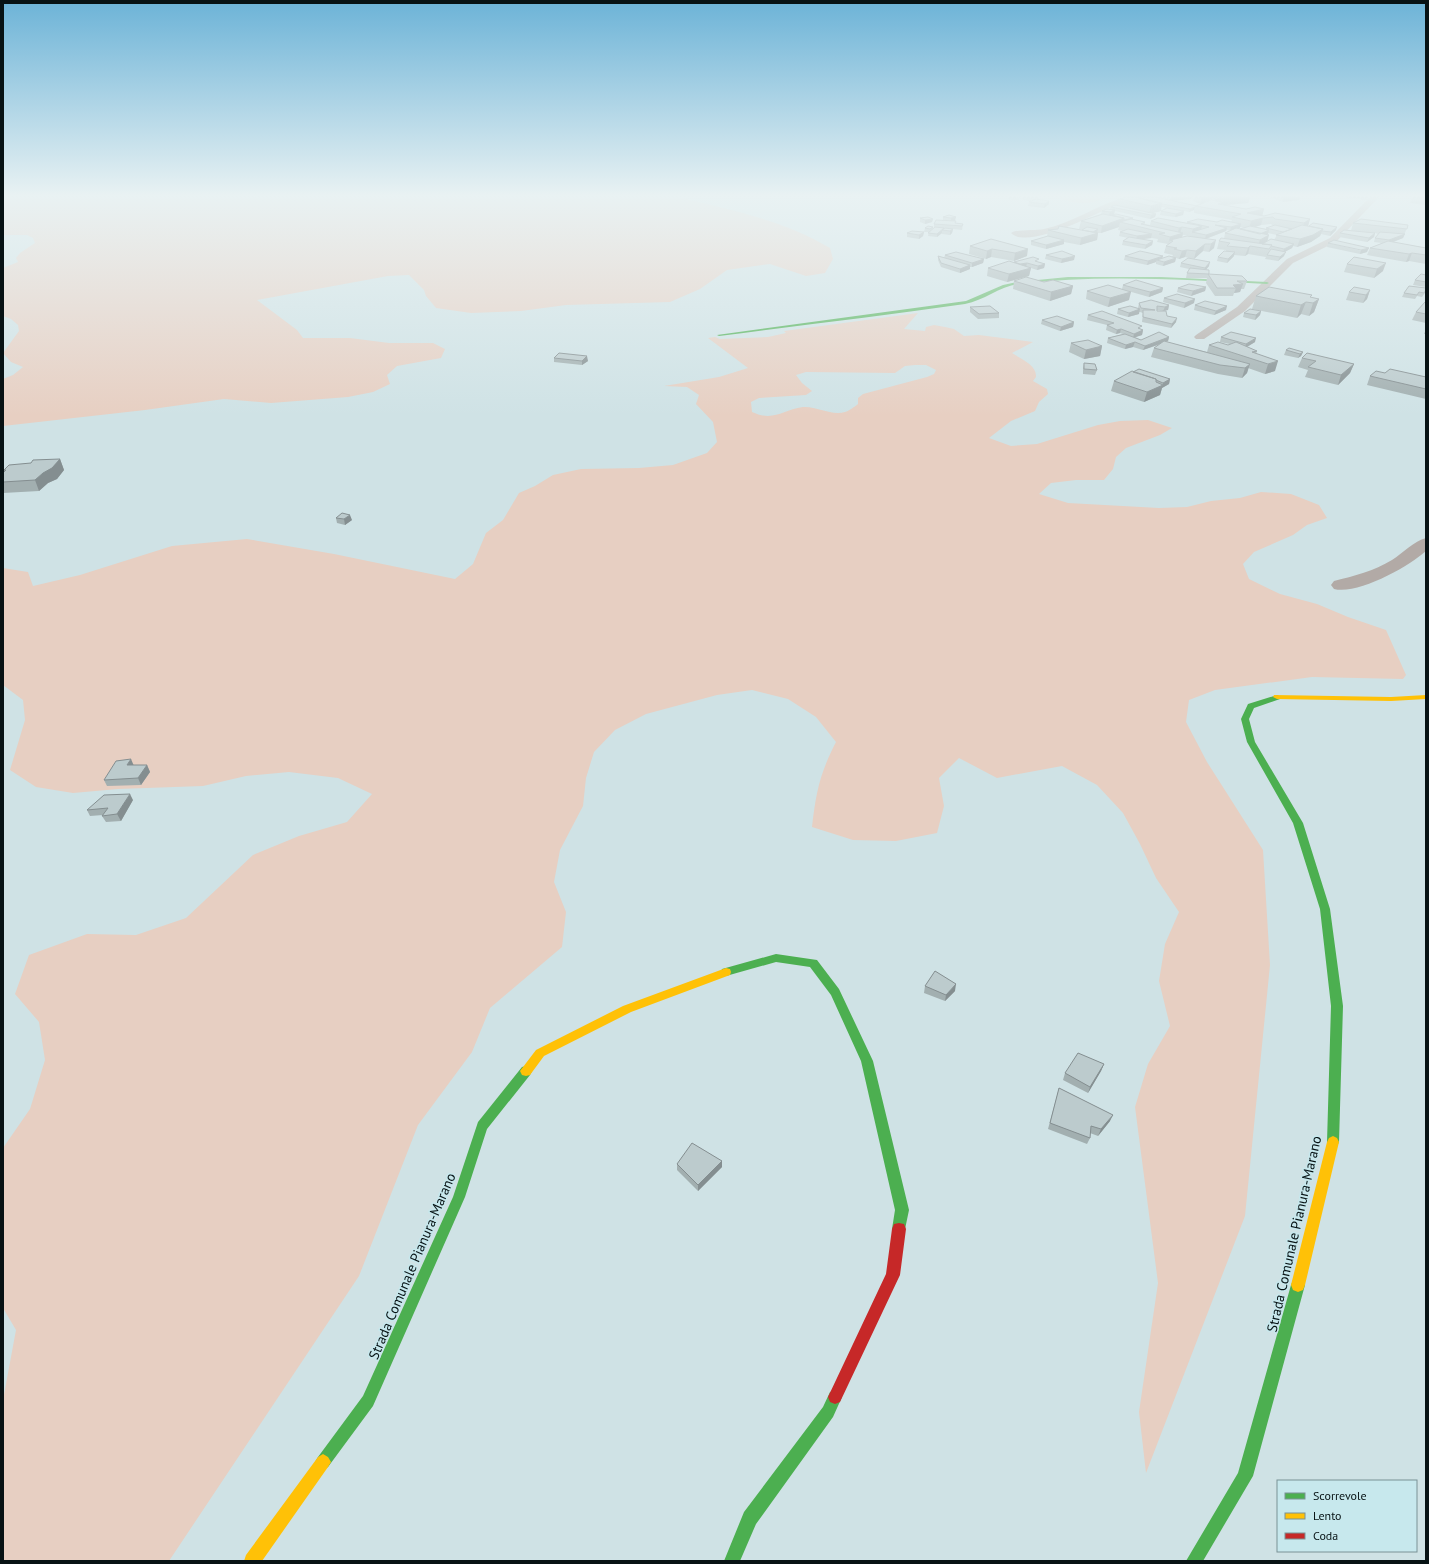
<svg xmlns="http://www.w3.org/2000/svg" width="1429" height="1564" font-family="'PT Sans',sans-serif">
	<rect width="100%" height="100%" fill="#cfe2e5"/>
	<path fill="#e7cfc2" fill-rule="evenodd" d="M3 197H678C731 210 783 220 830 248L833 259 825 273 806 276 770 264 727 270 700 289 670 302 566 305 521 311 471 313 436 308 426 296 424 290 409 275 388 276 257 300 297 330 303 338H350L389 343H433L445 349 441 358 397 366 387 375 390 384 373 392 348 397 271 403 224 399 145 410 3 426V379L13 375 23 367 11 362 3 353 19 331 18 325 11 319 3 316V268L18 262 16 258 20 253 35 243 33 238 27 235H3Z
		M1055 197H1105C1089 207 1072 203 1055 197Z
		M918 313 904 329 925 331 926 327 934 325 945 327 954 329 964 336 979 335 1033 342 1012 353C1021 359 1037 365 1036 377L1033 381 1047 389 1048 394 1039 402 1035 411 1011 421 989 438 1011 446 1037 444 1098 425 1120 421 1148 420 1172 428 1160 435 1126 448 1116 457 1113 469 1104 480H1076L1051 483 1039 494 1068 503 1159 508 1187 507 1211 501 1240 498 1261 492 1291 494 1319 505 1327 518 1307 525 1293 535 1254 552 1243 564 1249 579 1280 594 1317 604 1348 617 1386 630 1406 675 1403 679 1312 677 1215 690 1189 700 1186 722 1207 762 1263 850 1270 965 1245 1216 1146 1473 1139 1412 1158 1283 1135 1107 1148 1064 1170 1026 1159 981 1165 944 1179 912 1156 878 1140 844 1123 813 1097 785 1062 766 997 778 959 758 939 778 944 806 937 833 896 841 853 840 812 827C816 792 820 773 836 742L816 717 788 699 752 690 717 695 646 714 615 730 594 752 586 778 583 806 560 850 554 882 566 912 562 947 490 1008 472 1052 418 1125 359 1276 169 1561H3V1400L16 1330 3 1308V1148L30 1109 45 1060 39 1022 15 994 29 955 87 934 136 935 186 918 253 855 299 836 347 822 372 794 338 778 289 772 246 776 203 786 118 789 73 793 36 787 10 770 25 720 23 700 3 685V568L28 572 33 586 80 575 172 546 247 539 334 554 455 579 473 564 486 533 503 520 519 493 535 486 553 475 581 469 639 468 673 465 707 453 717 442 713 422 696 404 699 395 687 387 664 386 719 377 748 368 708 338 715 337 720 339 768 337 786 333 784 331ZM915 365H926L936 370 934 374 927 377 863 394 858 398V404C854 407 849 411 845 412 831 416 817 406 803 407 782 410 774 422 752 412L751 402 759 398 806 395 812 391 802 383 796 375 806 372 895 373 905 366Z"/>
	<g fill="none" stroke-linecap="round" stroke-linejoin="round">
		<path fill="#b2aaa6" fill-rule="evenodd" d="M1125 197H1139C1133 203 1119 205 1110 208 1092 215 1028 250 1011 233 1016 229 1036 231 1044 229 1073 223 1097 205 1125 197Z
			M1370 197H1379L1336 242 1293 263 1245 311 1204 339H1196L1194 337 1196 335 1237 307 1287 259 1330 238Z
			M1426 538V551C1408 567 1358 595 1334 589L1331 585 1334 581C1354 576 1374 571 1392 560 1403 553 1414 541 1426 538Z"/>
		<path fill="#4caf50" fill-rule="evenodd" d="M1068 277H1161L1267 282 1269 283 1267 284C1185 280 1101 274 1019 284 1000 286 984 301 965 304 883 316 801 325 719 336L717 335 966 301 1003 285 1017 282Z
			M1277 695 1281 697 1280 699 1254 708 1249 719 1255 742 1303 823 1330 909 1343 1006 1339 1142 1337 1146 1333 1148 1329 1146 1327 1142 1331 1006 1320 909 1293 823 1247 742 1241 719 1248 704Z
			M776 954 817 960 839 989 873 1061 909 1210 904 1234 899 1235 894 1234 892 1229 895 1210 861 1061 831 995 810 967 776 962 726 976 722 975 721 972 722 969Z
			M526 1066 530 1067 532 1071 530 1075 487 1129 465 1197 373 1406 328 1467 323 1470 318 1467 315 1462 318 1457 363 1396 453 1197 478 1122 522 1067Z
			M1298 1278 1303 1280 1305 1285 1253 1476 1203 1561H1186L1238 1473 1291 1285 1293 1280Z
			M835 1390 840 1392 842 1397 833 1417 756 1524 740 1561H724L744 1512 823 1407 830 1392Z"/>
		<path fill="#ffc107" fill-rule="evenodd" d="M1274 695 1391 697 1426 695V699L1391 701 1277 699 1273 697Z
			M726 968 730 969 731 972 730 975 631 1012 544 1056 530 1075 526 1076 522 1075 520 1071 536 1050 623 1006Z
			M1333 1136 1337 1138 1339 1142 1305 1285 1303 1290 1298 1292 1293 1290 1291 1285 1327 1142 1329 1138Z
			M323 1454 328 1457 331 1462 328 1467 262 1561H244L246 1555 318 1457Z"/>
		<path fill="#c62828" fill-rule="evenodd" d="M899 1223 904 1224 906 1229 900 1275 840 1402 835 1404 830 1402 828 1397 886 1274 892 1229 894 1224Z"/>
	</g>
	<path fill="#a2afb0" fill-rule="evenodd" d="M1009 197H1021L1018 200 1008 199Z
		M1023 197H1039L1038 199 1049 204 1044 208 1028 206 1029 202 1031 201 1023 200Z
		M1126 197H1192L1191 199 1173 201 1197 206 1200 204 1193 201 1194 197H1250L1248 203 1224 205 1246 209H1264L1262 216 1310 219 1308 226 1336 230 1330 236 1321 234 1320 236 1311 242 1297 247 1293 246 1292 248 1284 252V256L1278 261 1265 259 1266 257 1248 254 1245 256 1234 255V256L1227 263 1217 261 1218 257 1226 251V250L1217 249 1219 241 1224 239 1225 233 1230 231 1227 230 1226 231 1206 239 1214 248 1209 252 1203 251 1194 259 1185 257 1179 259 1176 258 1175 262 1163 266 1156 264V262L1147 265 1124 260 1125 256 1162 258 1172 257 1173 255 1164 253 1166 246 1168 244 1157 242 1158 239 1152 238 1142 239 1153 241 1152 245 1145 249 1122 245 1123 241 1128 238 1119 236 1120 232 1123 231 1118 230 1119 227 1101 233H1098L1097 240 1080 245 1064 242V244L1046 249 1031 245V241L1047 237 1048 230H1083L1079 229 1081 221 1101 214 1102 211 1110 209 1111 207 1118 206 1120 199ZM1161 207 1167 208 1161 211 1160 215 1175 217 1183 215 1184 211 1189 212 1194 210V213L1232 220 1231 222H1187V223L1151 221 1150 225 1145 224V222L1111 215 1114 214 1115 211 1150 219 1155 217 1156 214 1152 213 1161 211ZM1271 224 1273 226 1266 228V229L1255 227 1261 225ZM1240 227 1245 228 1240 229H1237L1240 228ZM1268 233 1277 235 1274 240 1267 241 1266 235 1268 234ZM1183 235 1191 236 1182 237Z
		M1270 197H1300L1299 200 1283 202Z
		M1344 197H1368L1367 200Z
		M1412 197H1426V205L1410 203Z
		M949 215 955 221V223L963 224 962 230 953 229 952 233 950 235 942 234V233L937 237 928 236 929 232H924L925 228 933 227V229L934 228V224L943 220V217Z
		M920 218 933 219 932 222 925 224 920 222Z
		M1353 223 1408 225 1403 238 1393 242 1426 248V264L1409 261 1406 262 1367 255 1370 248 1382 243 1374 242 1375 238 1378 234 1375 233 1374 237 1367 242 1339 237 1340 233 1351 231Z
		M924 232 923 236 919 239 907 237V233Z
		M991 239 1027 256 1014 261 991 257 986 259 969 254 970 246Z
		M1328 243 1367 252 1360 254 1327 247Z
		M945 255 984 259 983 263 972 267H970V269L960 273 941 267 938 260V256L944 258Z
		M1046 255 1074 260 1061 263 1045 259Z
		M1354 257 1383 271 1374 278 1344 272 1347 264Z
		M1014 262H1039L1045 264 1044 268 1037 270 1031 268 1029 276 1007 282 987 276 988 268Z
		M1181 263 1209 266 1206 270 1209 275 1247 281 1244 289H1241L1240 292 1234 293 1233 296H1215L1206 283 1207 278H1186L1187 273 1189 269 1180 267Z
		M1426 275V287L1413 285 1415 280Z
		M1014 281 1073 286 1071 294 1050 301 1013 289Z
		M1123 285 1163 288 1162 292 1149 297 1128 291 1129 300 1108 307 1086 299 1087 291 1122 289Z
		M1409 286 1425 293 1422 297 1417 296 1415 299 1402 297 1404 293Z
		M1206 287 1205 291 1191 296 1177 292 1178 288Z
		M1370 290 1367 299 1363 303 1346 300 1349 292Z
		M1256 296 1312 298 1319 299 1314 312 1309 316 1301 314 1297 318 1252 309Z
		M1164 298 1194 303 1184 308 1163 302Z
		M1139 303 1169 305 1168 310 1163 311 1157 310V311L1167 316 1176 322 1171 328 1142 322 1143 313 1140 312H1139V314L1128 317 1117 314 1118 309H1138V308Z
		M1426 303V323L1412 320 1416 312Z
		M1195 305 1226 310 1214 315 1194 310Z
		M970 307 999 313V318L978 319 970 312Z
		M1261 311 1260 315 1255 320 1243 317 1244 313Z
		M1088 315 1141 329 1143 330 1142 335 1135 337 1141 340 1169 337 1168 341 1167 342 1207 352 1209 345H1228L1230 344 1220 342 1221 337 1255 342 1247 347 1257 351 1256 354 1275 371 1265 374 1248 368 1247 373 1242 378 1218 374 1151 357 1154 348 1158 345 1143 350 1133 347 1125 349 1107 343 1108 338 1123 334 1120 333 1116 334 1106 330 1107 325 1087 320Z
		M1042 320 1074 322 1073 327 1060 331 1041 324Z
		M1426 329V334H1424Z
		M1071 343 1102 346 1100 356 1084 359 1069 352Z
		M1286 350 1303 352 1301 356 1298 358 1284 355Z
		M554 358 588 361 582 365 554 362Z
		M1302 358 1354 364 1350 373 1338 385 1305 377 1308 370 1298 367Z
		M1084 363 1097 370 1095 375 1083 374V368Z
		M1385 373 1426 377V399L1367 385 1370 376Z
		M1170 379 1169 384 1162 388 1160 395 1144 402 1111 391 1114 381Z
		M60 459 64 470 57 479 48 483 39 491 3 493V473L4 472V470Z
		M336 518 352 520 345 525 337 523Z
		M134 765H147L150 772 141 785 107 786 104 780Z
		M133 800 121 821 106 822 102 816 103 815 90 816 87 810Z
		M925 986 955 991 945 1001 924 993Z
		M1104 1064 1101 1071 1088 1093 1063 1080 1065 1073Z
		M1059 1088 1110 1121 1098 1136 1090 1133V1138L1087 1144 1048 1129Z
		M677 1164 722 1167 698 1191 677 1170Z"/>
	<path fill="#848e90" d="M1171 197H1192L1191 199 1170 201Z
		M1202 197H1211L1209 204H1200Z
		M1240 197H1250L1248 203 1214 206 1216 199Z
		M1295 197H1300L1299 200 1283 202 1284 198Z
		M1049 201V204L1044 208 1045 204Z
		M1162 203 1161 211 1149 214 1151 206Z
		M1195 207 1194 210 1189 212 1190 209Z
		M1264 209 1262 216 1247 213Z
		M1115 210 1114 214 1109 216 1110 212Z
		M1184 211 1183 215 1175 217 1176 214Z
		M1156 214 1155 217 1150 219 1151 215Z
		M956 217 955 221 951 222V218Z
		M1124 218H1133L1132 222H1120L1119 227 1101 233 1102 226Z
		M1263 218 1261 225 1249 229 1251 221Z
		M933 219 932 222 925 224V220Z
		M1310 219 1308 226 1302 231 1304 223Z
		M1241 224 1240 228 1230 231 1231 227Z
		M1202 226 1200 233 1192 232 1193 229Z
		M1182 227 1180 234 1183 233 1181 241H1173L1170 240 1168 244V245L1170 237 1177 235 1179 228Z
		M1337 227 1336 230 1330 236 1331 232Z
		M944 228 943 231 942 230V233L937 237V234Z
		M1227 228 1226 231 1205 239 1206 235Z
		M953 229 952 233 950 235V231Z
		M1098 229 1097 233H1098L1097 240 1080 245 1081 238Z
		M1323 229 1320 236 1311 242 1297 247 1300 239Z
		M1269 230 1268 234 1257 238 1258 234Z
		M924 232 923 236 919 239V235Z
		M1375 233 1374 237 1367 242 1369 238Z
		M1152 234 1151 238 1136 240 1137 236Z
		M1405 234 1403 238 1388 244 1389 240Z
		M1269 235 1267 243 1257 248 1260 240Z
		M1064 240V244L1046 249V245Z
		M1216 240 1214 248 1209 252 1211 244Z
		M1153 241 1152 245 1145 249 1146 245Z
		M1205 244 1203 251 1194 259 1196 251Z
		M1294 244 1292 248 1283 253 1284 249Z
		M1250 246 1248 254 1245 256 1248 248Z
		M1369 248 1367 252 1360 254 1361 250Z
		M992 249 991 257 986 259 987 251Z
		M1028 249 1027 256 1014 261 1015 253Z
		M1187 250 1185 257 1179 259 1182 251Z
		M1235 252 1234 256 1227 263 1228 259Z
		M1286 252 1284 256 1278 261 1280 257Z
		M1412 253 1409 261 1406 262 1409 254Z
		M1075 256 1074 260 1061 263 1062 259Z
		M1163 256 1162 260H1157L1156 262 1147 265 1148 261Z
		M1176 258 1175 262 1163 266 1164 262Z
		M984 259 983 263 972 267V263Z
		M1210 262 1209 266 1204 272 1205 268Z
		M1027 263 1026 267 1014 266Z
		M1386 263 1383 271 1374 278 1377 269Z
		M1045 264 1044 268 1037 270 1038 266Z
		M970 265V269L960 273V269Z
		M1031 268 1029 276 1007 282 1009 274Z
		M1243 284 1240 292 1234 293 1236 288 1233 285Z
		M1073 286 1071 294 1050 301 1051 292Z
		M1206 287 1205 291 1191 296 1193 291Z
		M1163 288 1162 292 1149 297 1150 292Z
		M1370 290 1367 299 1363 303 1366 295Z
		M1131 292 1129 300 1108 307 1110 298Z
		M1195 299 1194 303 1184 308 1185 303Z
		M1319 299 1314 312 1309 316 1313 303Z
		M1306 302 1301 314 1297 318 1301 305Z
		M1169 305 1168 310 1163 311 1165 307Z
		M1227 306 1226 310 1214 315 1216 311Z
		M1140 309 1139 314 1128 317 1129 313Z
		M1261 311 1260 315 1255 320 1256 315Z
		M1177 318 1176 322 1171 328 1172 324Z
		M1074 322 1073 327 1060 331 1061 327Z
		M1121 329 1120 333 1116 334 1117 330Z
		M1143 330 1142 335 1133 338 1134 334Z
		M1169 337 1168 341 1143 350 1145 346Z
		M1256 338 1255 342 1245 348 1246 344Z
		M1135 342 1133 347 1125 349 1126 345Z
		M1102 346 1100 356 1084 359 1086 350Z
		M1303 352 1301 356 1298 358 1300 354Z
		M587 356 588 361 582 365V361Z
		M1278 361 1275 371 1265 374 1268 364Z
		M1250 364 1247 373 1242 378 1245 368Z
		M1354 364 1350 373 1338 385 1341 375Z
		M1170 379 1169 384 1162 388 1160 395 1144 402 1147 392 1163 385V383Z
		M60 459 64 470 57 479 48 483 39 491 35 480Z
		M350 515 352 520 345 525 344 519Z
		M131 759 134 766 127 765Z
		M147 765 150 772 141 785 138 778Z
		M130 794 133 800 121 821 117 814Z
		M956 984 955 991 945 1001 946 995Z
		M1104 1064 1101 1071 1088 1093 1090 1087Z
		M1113 1115 1110 1121 1098 1136 1101 1129Z
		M722 1161V1167L698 1191V1185Z"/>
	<path fill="#bccbcd" stroke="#848e90" d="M1126 197H1135L1162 203 1151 206 1120 199Z
		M1135 197H1155L1197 206 1195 207 1190 209 1162 204Z
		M1212 197H1240L1216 199Z
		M1281 197H1295L1284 198Z
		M1036 199 1049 201 1045 204 1029 202Z
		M1211 200 1222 202 1218 204 1246 209 1255 207 1264 209 1247 213 1264 216 1275 213 1310 219 1304 223 1275 219 1273 217 1263 218 1251 221 1232 217 1241 214 1196 206Z
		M1115 205 1156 214 1151 215 1111 207Z
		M1167 208 1184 211 1176 214 1161 211Z
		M1107 209 1115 210 1110 212 1102 211Z
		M1103 214 1124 218 1102 226 1081 221Z
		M1116 214 1133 218 1124 220V218L1111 215Z
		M949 215 956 217 951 218 943 217Z
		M928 217 933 219 925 220 920 218Z
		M1158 218 1202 226 1193 229 1182 227 1179 228 1151 221Z
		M1131 219 1145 222 1141 224 1183 233 1170 237 1159 234 1165 233 1120 222Z
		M1198 219 1217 222 1222 220 1241 224 1231 227 1215 225 1227 228 1206 235 1192 232 1209 227 1187 222Z
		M1361 219 1408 225 1407 229 1353 223Z
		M936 220 956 221 955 223 963 224 962 226 934 224Z
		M1313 223 1337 227 1331 232 1322 231 1323 229 1309 226Z
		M1275 225 1292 229 1283 232 1266 228Z
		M1302 225 1323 229 1313 235 1300 239 1276 235Z
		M928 226 933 227 930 229 925 228Z
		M1059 226 1098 233 1081 238 1048 230 1058 229Z
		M1250 226 1269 230 1260 234 1240 229Z
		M935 227 944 228 937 234 928 233Z
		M1087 227 1098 229 1093 232 1082 230Z
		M945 228 953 229 950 231 942 230Z
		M1236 228 1269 235 1260 240 1225 233Z
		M1128 229 1152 234 1137 236 1120 232Z
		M1344 230 1375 233 1369 238 1340 233Z
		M912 231 924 232 919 235 907 233Z
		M1380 232 1405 234 1389 240 1375 238Z
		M1048 236 1064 240 1046 245 1031 241Z
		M1187 236 1216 240 1211 244H1205L1196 251 1187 250 1182 251 1174 249 1177 248 1166 246 1173 241 1170 240Z
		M1129 237 1153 241 1146 245 1123 241Z
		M1221 238 1272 245 1269 249 1250 246 1248 248 1227 246 1230 243 1219 241Z
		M991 239 1028 249 1015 253 992 249 987 251 970 246Z
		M1271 239 1294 244 1284 249 1271 246 1272 245 1262 244Z
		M1334 240 1369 248 1361 250 1328 243Z
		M1388 241 1426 248V255L1412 253 1409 254 1370 248Z
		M1271 249 1286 252 1280 257 1267 255Z
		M1062 251 1075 256 1062 259 1046 255Z
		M1140 251 1163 256 1148 261 1125 256Z
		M1224 251 1235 252 1228 259 1218 257Z
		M956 252 984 259 972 263 945 255Z
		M938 256 970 265 960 269 941 263Z
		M1169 256 1176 258 1164 262 1157 260Z
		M1033 257 1039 259 1035 261 1045 264 1038 266 1027 263 1020 264 1014 262Z
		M1354 257 1386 263 1377 269 1347 264Z
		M1188 258 1210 262 1205 268 1181 263Z
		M1009 261 1031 268 1009 274 988 268Z
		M1190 268 1209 270V274L1187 273Z
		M1208 274 1242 276 1247 281H1237L1243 284 1233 285 1236 288H1217Z
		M1421 274 1426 275V282L1415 280Z
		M1026 277 1044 282 1053 280 1073 286 1051 292 1014 281Z
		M1136 280 1163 288 1150 292 1123 285Z
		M1189 284 1206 287 1193 291 1178 288Z
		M1108 285 1131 292 1110 298 1087 291Z
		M1409 286 1426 288V290L1424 293 1419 292 1417 295 1404 293Z
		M1269 287 1312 295 1310 297 1319 299 1313 303 1306 302 1301 305 1256 296Z
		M1354 287 1370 290 1366 295 1349 292Z
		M1177 294 1195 299 1185 303 1164 298Z
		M1151 300 1169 305 1165 307 1157 306V311H1166L1167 316 1177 318 1172 324 1143 317V310H1155L1141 308 1139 303Z
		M1205 301 1227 306 1216 311 1195 305Z
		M1425 302 1426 303V314L1416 312Z
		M990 306 999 313 979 314 970 307Z
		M1130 306 1140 309 1129 313 1118 309Z
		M1250 309 1261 311 1256 315 1244 313Z
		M1102 311 1142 326 1138 328 1143 330 1134 334 1121 329 1117 330 1107 325 1114 323 1088 315Z
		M1057 316 1074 322 1061 327 1042 320Z
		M1159 332 1169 337 1145 346 1135 342 1126 345 1108 338 1125 334 1141 340Z
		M1231 332 1256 338 1246 344 1221 337Z
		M1088 340 1102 346 1086 350 1071 343Z
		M1164 341 1250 364 1245 368 1220 365 1154 348Z
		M1218 342 1228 345 1236 342 1257 351 1252 352 1278 361 1268 364 1209 345Z
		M1289 348 1303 352 1300 354 1286 350Z
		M559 353 587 356 582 361 554 358Z
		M1307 353 1354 364 1341 375 1308 367 1316 361 1302 358Z
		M1084 363 1095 364 1097 370 1084 369Z
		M1139 369 1170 379 1163 383 1156 380V379L1133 372Z
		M1390 369 1426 377V389L1370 376 1376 371 1385 373Z
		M1132 371 1156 379V382L1163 385 1147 392 1114 381Z
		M60 459 52 468 43 473 35 480 3 482V473L6 470H4L9 465 31 463 33 460Z
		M342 513 350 515 344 519 336 518Z
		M131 759 127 765H147L138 778 104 780 116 761Z
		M130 794 117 814 102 816 108 808 87 810 104 795Z
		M935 971 956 984 946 995 925 986Z
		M1078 1053 1104 1064 1090 1087 1065 1073Z
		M1059 1088 1113 1115 1101 1129 1091 1126 1090 1138 1050 1123Z
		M692 1143 722 1161 698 1185 677 1164Z"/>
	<linearGradient id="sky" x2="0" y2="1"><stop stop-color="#6cb3d7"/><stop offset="0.47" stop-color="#e9f2f3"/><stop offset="1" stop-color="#e9f2f3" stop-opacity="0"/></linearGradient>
	<rect width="1429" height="416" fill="url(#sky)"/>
	<g text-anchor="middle" stroke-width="3" stroke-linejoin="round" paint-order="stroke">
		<g font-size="14" fill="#071214" stroke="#c7e8ed">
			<text transform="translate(1294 1234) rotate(-77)" y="5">Strada Comunale Pianura-Marano</text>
			<text transform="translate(412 1266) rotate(-67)" y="5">Strada Comunale Pianura-Marano</text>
		</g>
	</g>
	<rect width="1429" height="1564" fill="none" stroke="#071214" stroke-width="8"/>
	<rect x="1277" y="1480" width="140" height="72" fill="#c7e8ed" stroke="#7a9296"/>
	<rect x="1285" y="1493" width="20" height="6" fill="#4caf50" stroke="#7a9296"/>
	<text x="1313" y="1500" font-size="12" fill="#071214">Scorrevole</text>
	<rect x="1285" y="1513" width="20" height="6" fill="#ffc107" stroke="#7a9296"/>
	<text x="1313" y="1520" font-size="12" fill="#071214">Lento</text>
	<rect x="1285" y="1533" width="20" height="6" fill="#c62828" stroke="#7a9296"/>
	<text x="1313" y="1540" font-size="12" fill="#071214">Coda</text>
</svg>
